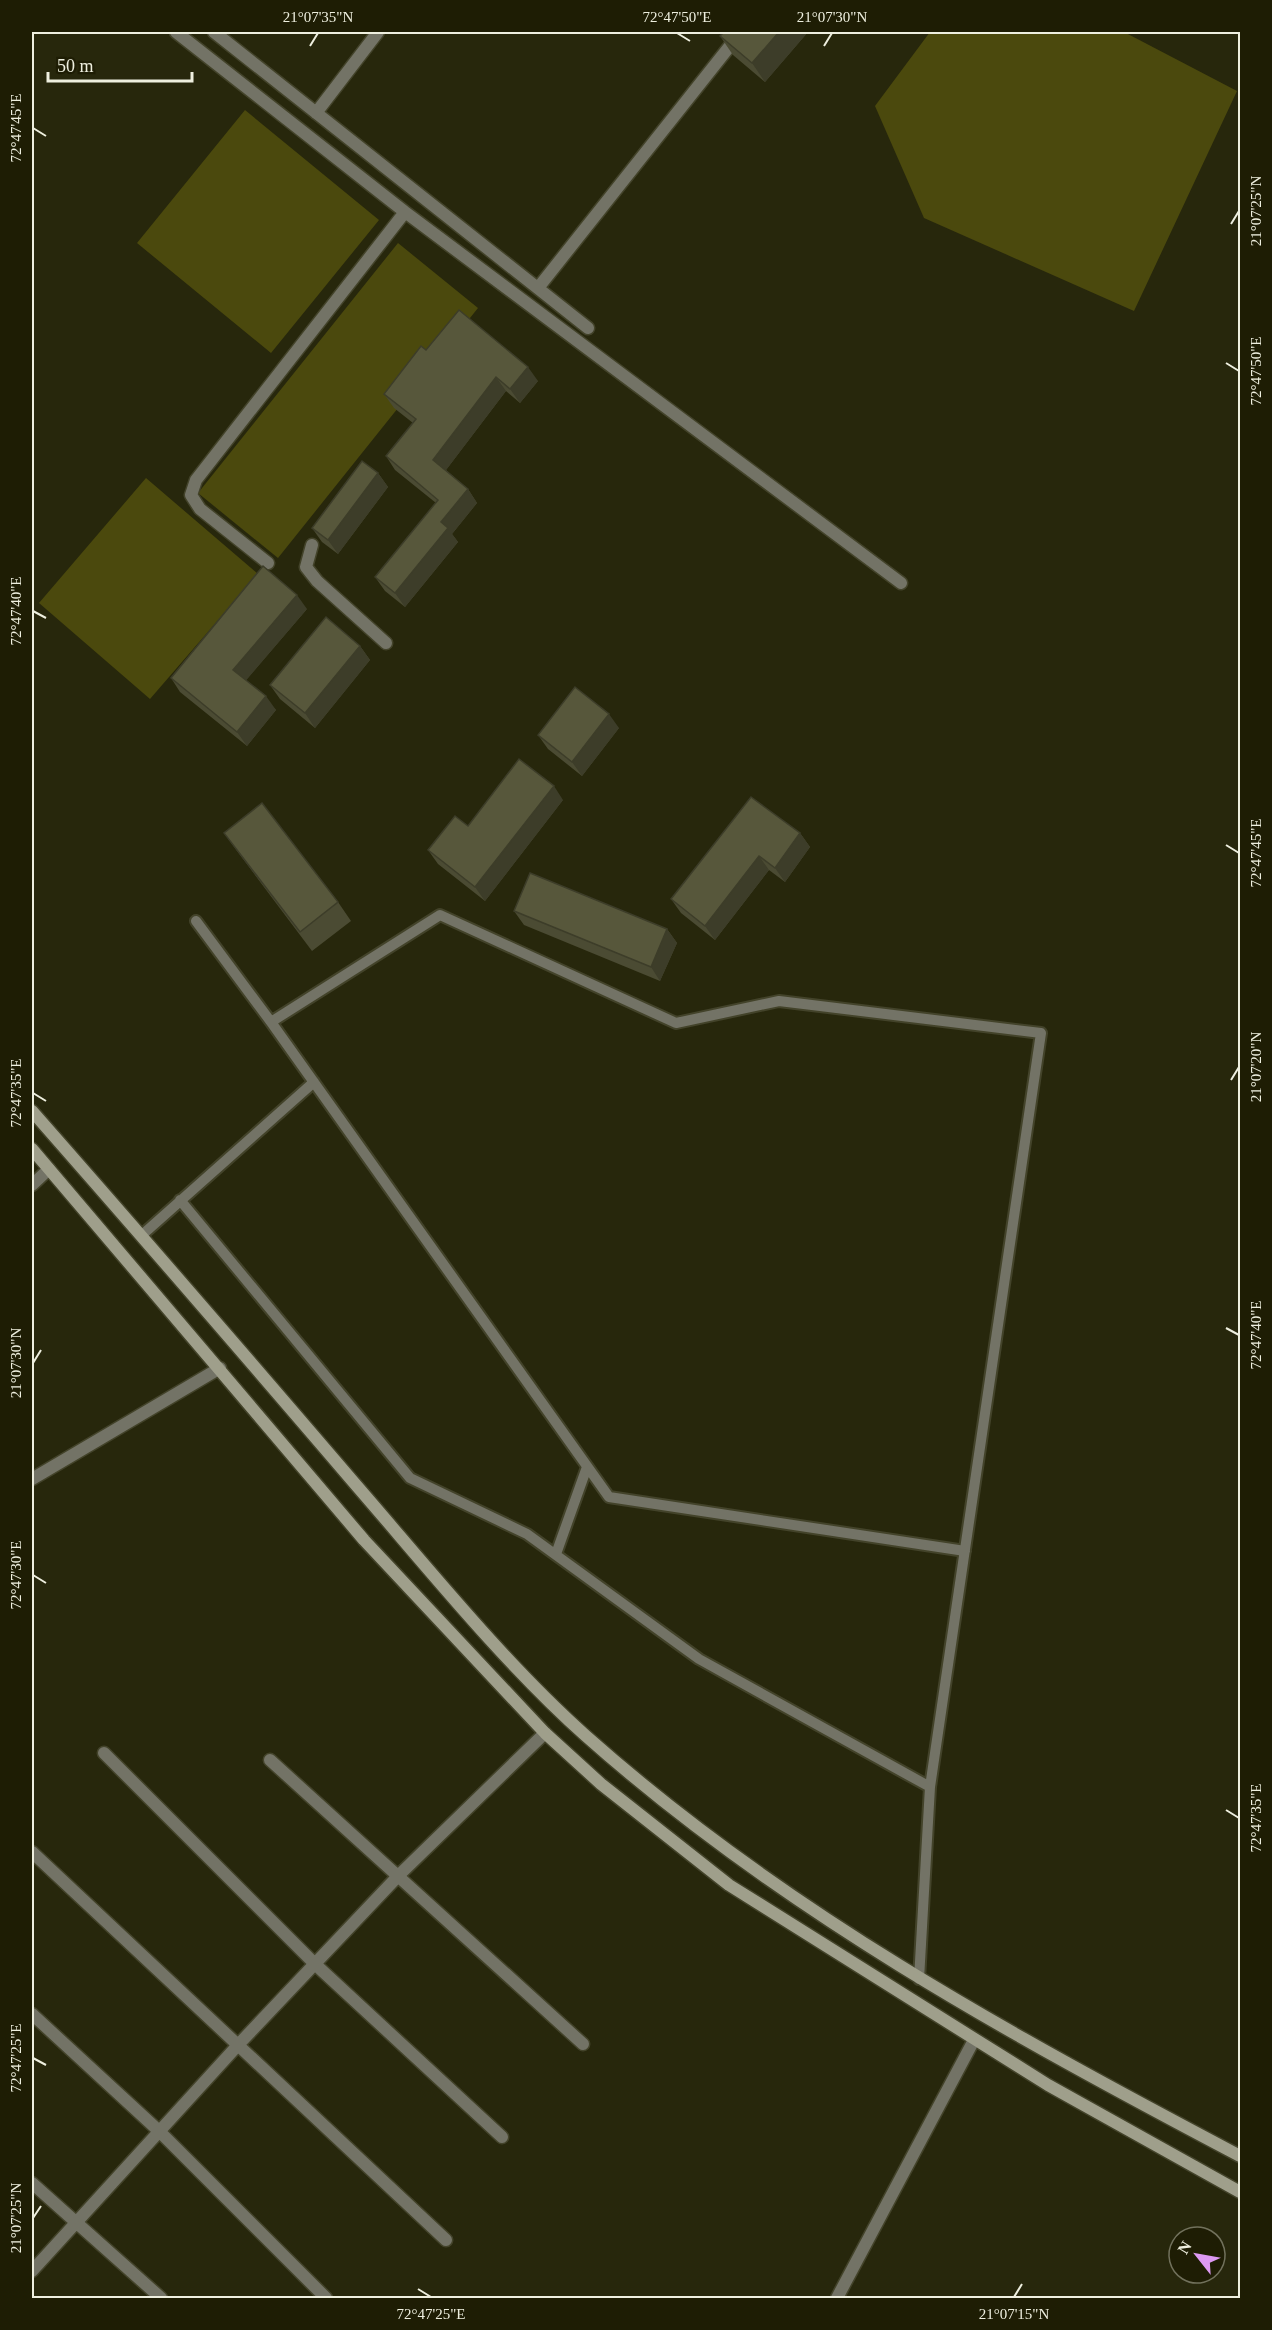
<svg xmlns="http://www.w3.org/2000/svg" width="1272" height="2330" font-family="Georgia,serif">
	<rect width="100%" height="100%" fill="#27270c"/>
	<path fill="#4b490d" d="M930 32H1124L1237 91 1134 311 924 218 875 106Z
		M245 110 379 220 271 353 137 243Z
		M398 243 478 308 278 558 198 493Z
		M146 478 258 574 150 699 39 603Z"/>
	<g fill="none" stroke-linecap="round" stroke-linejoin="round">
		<g stroke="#43432a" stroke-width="14">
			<path id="lane" d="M196 921 271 1022 609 1497 965 1551
				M271 1022 440 915 676 1023 779 1001 1041 1033 930 1787 919 1979
				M180 1200 410 1478 527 1534 699 1659 930 1787
				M142 1235 314 1082
				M556 1554 587 1467"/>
		</g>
		<g stroke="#43432a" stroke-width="15">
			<path id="street" d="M176 32 405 212 901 583
				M214 32 588 328
				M316 113 378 32
				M538 288 741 32
				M312 545 306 567 317 581 386 643
				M268 563 200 509 191 495 196 480 405 212
				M32 1185 49 1169
				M32 1479 220 1368
				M104 1753 316 1965 502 2137
				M270 1760 583 2044
				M32 1852 446 2240
				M32 2014 159 2131 326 2298
				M32 2183 161 2298
				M32 2271 238 2045 398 1876 545 1733
				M837 2298 974 2040"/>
		</g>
		<g stroke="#43432a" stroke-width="15">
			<path id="secondary" d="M32 1111C141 1235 249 1360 356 1485 428 1568 504 1663 586 1736 783 1911 1009 2034 1240 2156
				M32 1149 364 1540 545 1733 601 1784 729 1885 1048 2085 1240 2192"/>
		</g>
		<use href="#lane" stroke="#737366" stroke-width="10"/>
		<use href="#street" stroke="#737366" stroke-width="12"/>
		<use href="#secondary" stroke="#9f9f8b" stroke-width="12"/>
	</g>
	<path fill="#4b4b33" d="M808 32 765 82 733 55 720 36Z
		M426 350 538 381 520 403 506 391 446 470 468 489 477 503 452 534 458 542 405 607 385 591 375 577 436 503 395 470 386 456 413 423 394 408 384 394Z
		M378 473 388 487 338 554 322 542 312 528Z
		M307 609 246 680 276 710 247 746 180 692 171 678Z
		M360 646 370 660 315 728 280 699 270 685Z
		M619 728 582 776 548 749 538 735Z
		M563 800 485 901 438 864 428 850 468 826Z
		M224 833 338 902 351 921 312 951 237 851Z
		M800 833 810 847 785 882 769 870 715 940 681 913 671 899Z
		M514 911 667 929 677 943 660 981 524 925Z"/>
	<path fill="#3d3d29" d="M779 32H808L765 82 752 63Z
		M528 367 538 381 520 403 510 389Z
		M496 377 506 391 443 474 433 460Z
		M378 473 388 487 338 554 328 540Z
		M468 489 477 503 452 534 458 542 405 607 395 593 441 522Z
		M297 595 307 609 243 684 233 670Z
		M360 646 370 660 315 728 305 713Z
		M266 696 276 710 247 746 237 732Z
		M609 714 619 728 582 776 572 762Z
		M554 786 563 800 485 901 475 887Z
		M800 833 810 847 785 882 775 868Z
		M759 856 769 870 715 940 705 926Z
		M667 929 677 943 660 981 651 967Z"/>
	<path fill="#57573b" stroke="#3d3d29" stroke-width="1.5" d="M724 32H779L752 63 720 36Z
		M459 310 528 367 510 389 496 377 433 460 468 489 441 522 448 528 395 593 375 577 438 500 386 456 416 419 384 394 421 346 426 350Z
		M362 461 378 473 328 540 312 528Z
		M263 566 297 595 233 670 266 696 237 732 171 678Z
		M326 617 360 646 305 713 270 685Z
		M575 687 609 714 572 762 538 735Z
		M519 759 554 786 475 887 428 850 455 816 468 826Z
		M751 797 800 833 775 868 759 856 705 926 671 899Z
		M262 803 338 902 300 932 224 833Z
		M530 873 667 929 651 967 514 911Z"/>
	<path fill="none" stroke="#eeefdf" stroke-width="2" d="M677 33 690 41M310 46 318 33M824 46 832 33M33 128 46 136M1231 224 1239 211M1226 363 1239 371M33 611 46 618M1226 845 1239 853M1231 1080 1239 1067M33 1093 46 1101M1226 1328 1239 1335M33 1363 41 1350M33 1575 46 1583M1226 1810 1239 1818M33 2058 46 2065M33 2218 41 2206M418 2289 431 2297M1014 2297 1022 2284"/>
	<rect width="1272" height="2330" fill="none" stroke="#1e1d04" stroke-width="66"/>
	<g transform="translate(1197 2255) rotate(301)"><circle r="28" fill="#1e1d04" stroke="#71715c" stroke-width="1.5"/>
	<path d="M0-4.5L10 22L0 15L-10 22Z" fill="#dd99f3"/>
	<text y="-9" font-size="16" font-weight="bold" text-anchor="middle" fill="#eeefdf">N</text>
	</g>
	<path d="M48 72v9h144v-9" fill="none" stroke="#eeefdf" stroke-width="3"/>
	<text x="57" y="72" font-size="18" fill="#eeefdf" stroke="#1e1d04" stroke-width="4.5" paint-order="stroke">50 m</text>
	<rect x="33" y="33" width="1206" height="2264" fill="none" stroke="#eeefdf" stroke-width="2"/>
	<g font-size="15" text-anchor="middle" fill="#eeefdf">
		<text x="318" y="22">21°07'35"N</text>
		<text x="677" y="22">72°47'50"E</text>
		<text x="832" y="22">21°07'30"N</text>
		<text transform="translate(16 128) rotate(-90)" y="5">72°47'45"E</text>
		<text transform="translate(1256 211) rotate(-90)" y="5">21°07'25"N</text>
		<text transform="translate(1256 371) rotate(-90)" y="5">72°47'50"E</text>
		<text transform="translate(16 611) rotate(-90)" y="5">72°47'40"E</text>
		<text transform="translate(1256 853) rotate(-90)" y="5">72°47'45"E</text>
		<text transform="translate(1256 1067) rotate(-90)" y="5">21°07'20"N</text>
		<text transform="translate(16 1093) rotate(-90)" y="5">72°47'35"E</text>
		<text transform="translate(1256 1335) rotate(-90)" y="5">72°47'40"E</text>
		<text transform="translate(16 1363) rotate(-90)" y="5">21°07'30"N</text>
		<text transform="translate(16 1575) rotate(-90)" y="5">72°47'30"E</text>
		<text transform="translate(1256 1818) rotate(-90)" y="5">72°47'35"E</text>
		<text transform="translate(16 2058) rotate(-90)" y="5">72°47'25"E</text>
		<text transform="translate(16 2218) rotate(-90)" y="5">21°07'25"N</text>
		<text x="431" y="2319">72°47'25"E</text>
		<text x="1014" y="2319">21°07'15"N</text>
	</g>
</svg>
